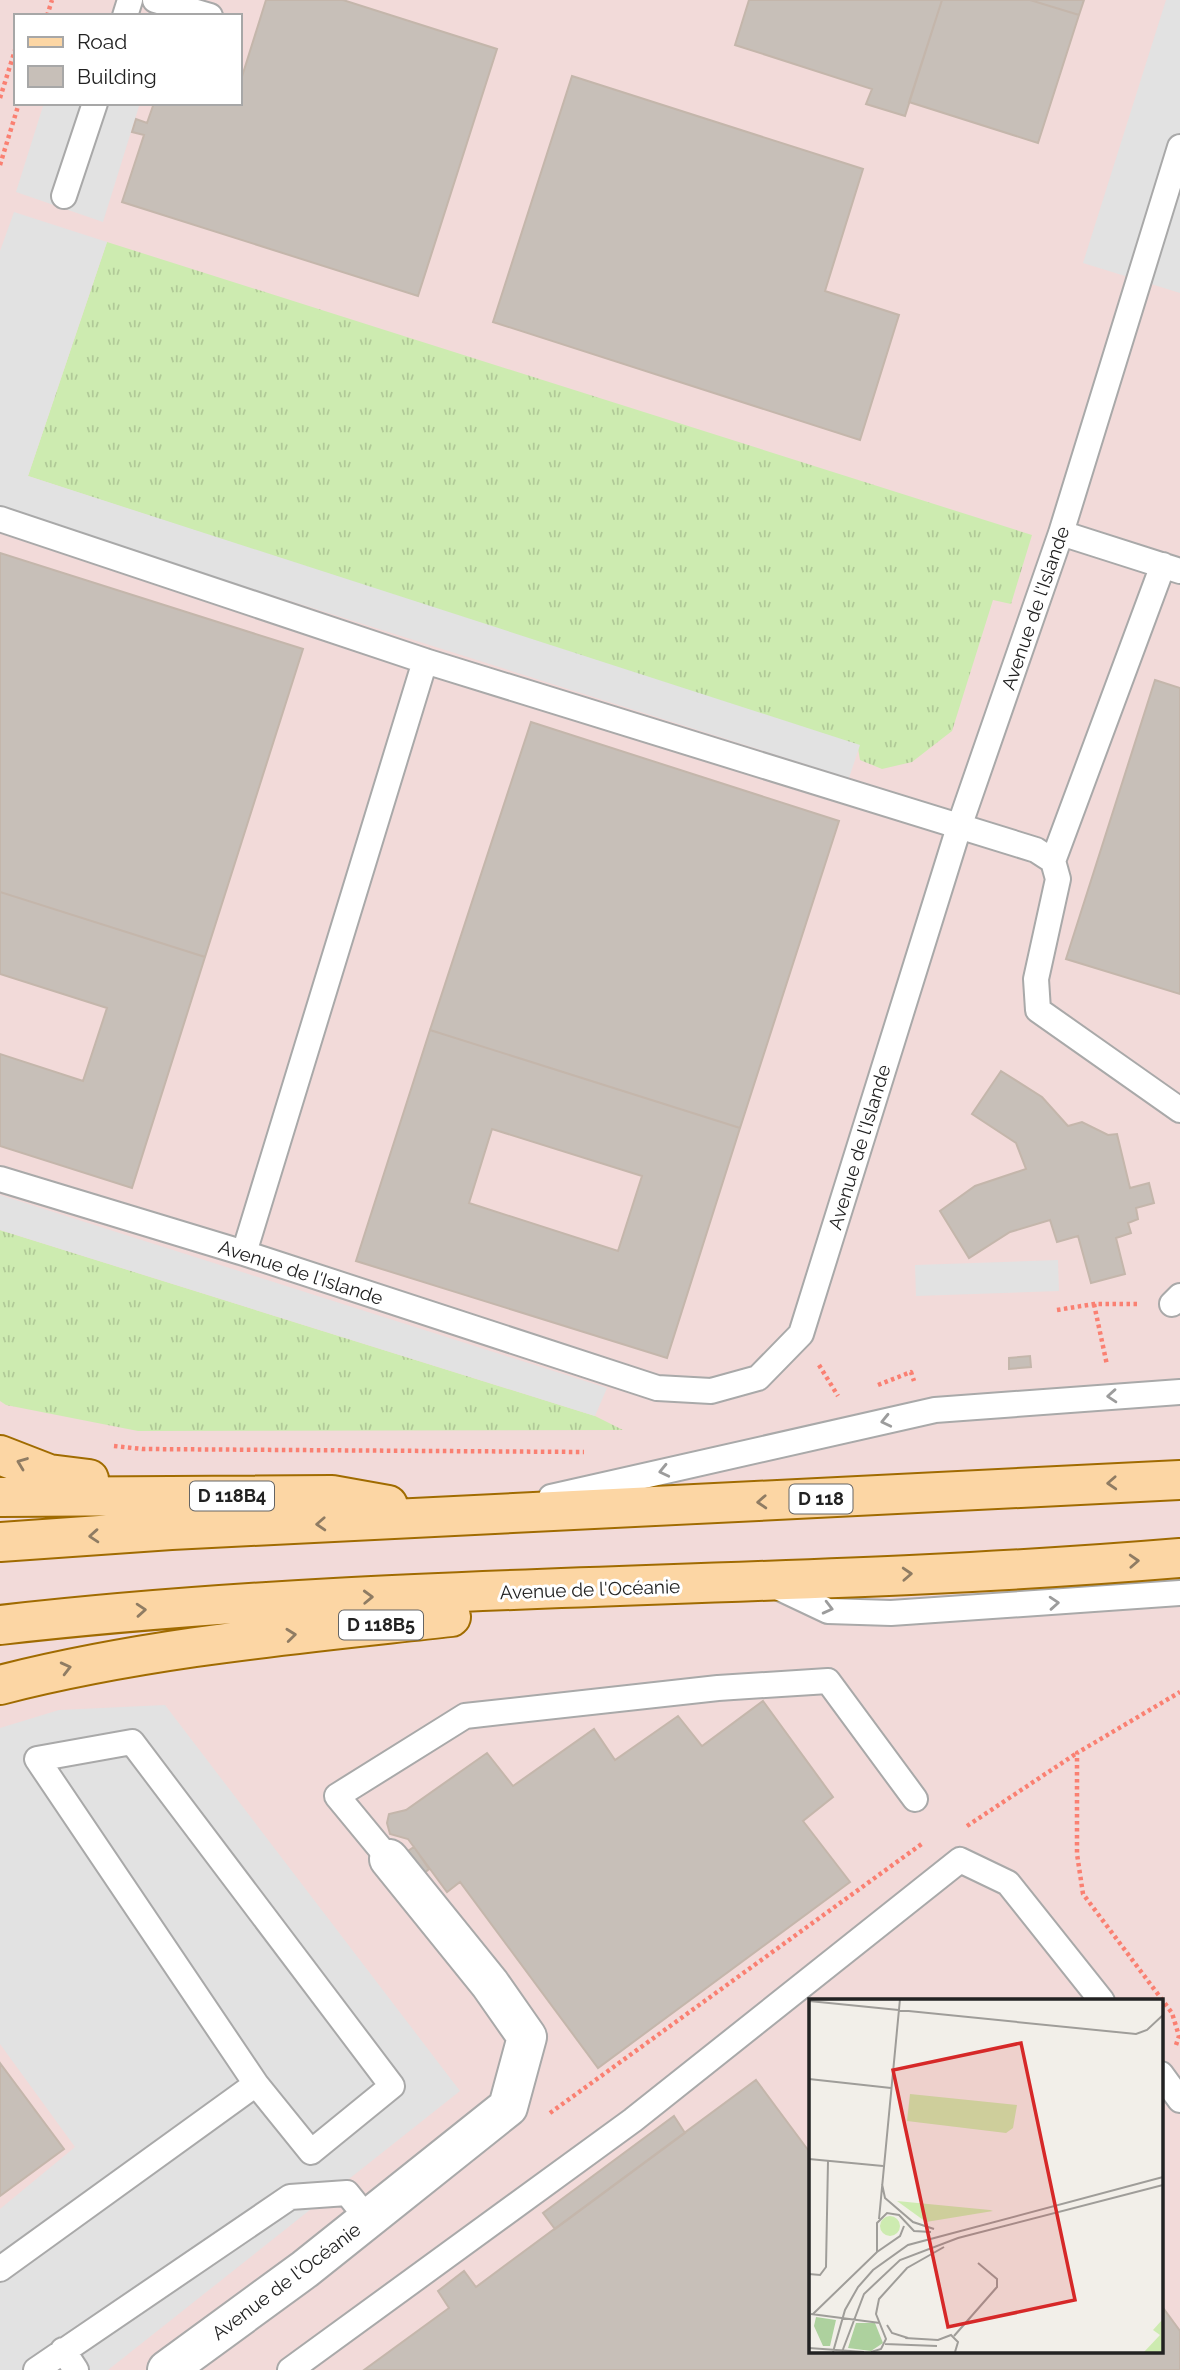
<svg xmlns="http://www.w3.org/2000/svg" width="1180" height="2370" font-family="Raleway,sans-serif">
	<defs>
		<pattern id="grass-tufts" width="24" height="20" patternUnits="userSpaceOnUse" patternTransform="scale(1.75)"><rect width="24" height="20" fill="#cdebb0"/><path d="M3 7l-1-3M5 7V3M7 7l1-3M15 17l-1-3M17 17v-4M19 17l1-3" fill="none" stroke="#b0c997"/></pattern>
	</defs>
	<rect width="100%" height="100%" fill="#f2efe9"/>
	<path fill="#f2dad9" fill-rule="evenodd" d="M0 0H1180V2370H0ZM16 16H240V103H16ZM811 2001H1161V2351H811Z"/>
	<path fill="url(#grass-tufts)" d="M107 242 1032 535 1011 604 993 600 952 731 912 762 882 769 860 760 858 748 28 476Z
		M0 1230 595 1416 623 1430 138 1431 6 1405 0 1401Z"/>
	<path fill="#e2e2e2" d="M1166 0H1180V293L1083 263Z
		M44 103H140L103 222 16 192Z
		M14 212 107 242 28 476 860 745 849 778 0 509V251Z
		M0 1195 607 1388 595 1416 0 1230Z
		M1058 1260 1059 1291 916 1296 915 1265Z
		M165 1705 460 2091 108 2370H0V2209L75 2147 0 2044V1728L59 1710Z"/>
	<path fill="#c7bfb8" stroke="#c4b6ab" stroke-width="2" fill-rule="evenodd" d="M266 0H343L497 49 418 296 122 202 144 135 132 132 136 119 147 123 154 103H240V83Z
		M749 0H942L905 116 866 104 872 89 735 45Z
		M942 0H1030L1079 15 1038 143 909 102Z
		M1030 0H1084L1079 15Z
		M572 76 863 169 825 291 899 315 860 440 493 322Z
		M0 553 303 649 205 957 0 892Z
		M1155 680 1180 688V994L1066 959Z
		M531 722 839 821 740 1128 430 1030Z
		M0 892 205 957 132 1188 0 1146V1054L83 1081 107 1008 0 974Z
		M430 1030 740 1128 667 1358 356 1261ZM492 1129 642 1176 618 1251 469 1203Z
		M1001 1071 1042 1097 1068 1126 1082 1122 1108 1135 1117 1134 1130 1188 1149 1183 1154 1203 1136 1208 1138 1219 1128 1223 1131 1233 1116 1238 1125 1274 1091 1283 1078 1236 1057 1242 1050 1220 1010 1232 969 1258 940 1211 975 1186 1026 1169 1016 1143 972 1114Z
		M1030 1356 1031 1367 1009 1369V1358Z
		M763 1701 833 1797 803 1821 850 1882 598 2068 460 1882 447 1892 408 1839 390 1834 387 1823 389 1814 406 1810 487 1753 513 1786 594 1729 615 1760 678 1716 702 1746Z
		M414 1847 429 1869 422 1875 405 1853Z
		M0 2063 64 2149 0 2196Z
		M756 2080 811 2154V2351H1161V2305L1180 2331V2370H364L449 2308 438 2291 464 2271 476 2287Z
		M674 2116 685 2133 555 2229 543 2213Z"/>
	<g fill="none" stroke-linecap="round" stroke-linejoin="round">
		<g stroke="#a9a9a9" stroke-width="28">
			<path id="service" d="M155 0 210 16
				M125 16 130 0
				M64 196 95 103
				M0 519 425 661 1036 850 1053 861 1058 879 1036 979 1038 1010 1180 1110
				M1061 533 1180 571
				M1053 861 1163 565
				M0 1179 244 1253 657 1388 711 1391 758 1378 801 1334 959 827 1061 533 1180 147
				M244 1253 425 661
				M1172 1304 1180 1296
				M551 1497 935 1410 1180 1392
				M773 1585 828 1611 891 1613 1180 1593
				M389 1859 337 1796 465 1716 718 1688 828 1681 915 1799
				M1161 2074 1180 2100
				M0 2269 256 2084 311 2152 392 2086 132 1742 37 1759 256 2084
				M63 2350 76 2370
				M36 2370 290 2197 347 2193 368 2219
				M290 2370 633 2120 960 1860 1008 1883 1102 2001"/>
		</g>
		<g stroke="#a9a9a9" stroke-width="42">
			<path id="minor" d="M167 2370 305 2269 508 2107 527 2037 490 1984 389 1859"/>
		</g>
		<g stroke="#a06b00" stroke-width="42">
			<path id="primary" d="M0 1455 49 1474 89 1479
				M0 1497 332 1495 388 1505
				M0 1542 171 1530 1180 1480
				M0 1625C392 1580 787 1591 1180 1558
				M0 1685C148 1647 299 1634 451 1617"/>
		</g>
		<path stroke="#fa8072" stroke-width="4.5" stroke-dasharray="3.5 3.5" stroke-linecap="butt" d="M47 16 52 0
			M0 98 16 47
			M0 165 19 103
			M1094 1304 1107 1365
			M1057 1310 1094 1304H1139
			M819 1365 838 1396
			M878 1385 911 1372 914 1381
			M114 1446 142 1449 584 1452
			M967 1826 1077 1753
			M1176 2045 1179 2036 1172 2013 1083 1894 1077 1854V1753L1180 1692
			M550 2113 923 1843"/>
		<use href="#service" stroke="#fff" stroke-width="24"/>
		<use href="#minor" stroke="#fff" stroke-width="38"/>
		<use href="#primary" stroke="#fcd6a4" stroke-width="38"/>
	</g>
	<defs><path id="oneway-chevron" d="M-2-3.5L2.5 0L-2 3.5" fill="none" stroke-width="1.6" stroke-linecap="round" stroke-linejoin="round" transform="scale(1.75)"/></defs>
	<g stroke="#9c9c9c">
		<use href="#oneway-chevron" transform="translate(1112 1396) rotate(176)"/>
		<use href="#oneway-chevron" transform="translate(886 1421) rotate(167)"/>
		<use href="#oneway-chevron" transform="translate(664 1471) rotate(167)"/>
		<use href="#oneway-chevron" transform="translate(1054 1603) rotate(-4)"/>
		<use href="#oneway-chevron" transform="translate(828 1608) rotate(14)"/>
	</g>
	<g stroke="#8f7c63">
		<use href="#oneway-chevron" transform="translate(22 1463) rotate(-159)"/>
		<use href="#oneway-chevron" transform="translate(1112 1483) rotate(177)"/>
		<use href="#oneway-chevron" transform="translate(762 1502) rotate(177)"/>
		<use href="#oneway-chevron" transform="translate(321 1524) rotate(177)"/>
		<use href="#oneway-chevron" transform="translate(94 1536) rotate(176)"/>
		<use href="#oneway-chevron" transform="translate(1134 1561) rotate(-3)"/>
		<use href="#oneway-chevron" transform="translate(907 1574) rotate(-3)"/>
		<use href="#oneway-chevron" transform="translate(368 1597) rotate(-2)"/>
		<use href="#oneway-chevron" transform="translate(141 1610) rotate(-4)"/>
		<use href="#oneway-chevron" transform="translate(291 1635) rotate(-6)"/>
		<use href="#oneway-chevron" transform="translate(66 1668) rotate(-14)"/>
	</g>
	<g text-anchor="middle" stroke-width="6" stroke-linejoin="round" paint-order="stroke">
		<g fill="#fff" stroke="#646464" stroke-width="2">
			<rect x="190" y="1481.5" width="84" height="29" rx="5"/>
			<rect x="789.5" y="1484.5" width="63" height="29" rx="5"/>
			<rect x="339" y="1610.5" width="84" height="29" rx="5"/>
		</g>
		<g font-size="18" font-weight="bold" fill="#222">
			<text x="232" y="1502">D 118B4</text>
			<text x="821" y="1505">D 118</text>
			<text x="381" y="1631">D 118B5</text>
		</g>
		<g font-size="19" fill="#222" stroke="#fff">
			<text transform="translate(1035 608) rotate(-71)" y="7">Avenue de l'Islande</text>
			<text transform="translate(859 1147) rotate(-73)" y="7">Avenue de l'Islande</text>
			<text transform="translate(301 1272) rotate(18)" y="7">Avenue de l'Islande</text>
			<text transform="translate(590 1589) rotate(-2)" y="7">Avenue de l'Océanie</text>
			<text transform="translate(286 2281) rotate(-37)" y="7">Avenue de l'Océanie</text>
		</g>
	</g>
	<g transform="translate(809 1999)">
		<rect width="354" height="354" fill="#f2efe9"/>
		<path d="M101 95 208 106 204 129 197 134 98 122ZM88 202 181 211 184 212 117 223ZM71 227a10 10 0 1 1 20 0a10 10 0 1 1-20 0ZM353 321V353H335L351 336 344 331Z" fill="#cdebb0"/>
		<path d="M7 318 27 321 21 347H14L5 327ZM47 324H66L74 344 62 352 39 349Z" fill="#add19e"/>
		<path fill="none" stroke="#9f9d99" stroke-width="2" d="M0 2 327 35 338 31 354 16M0 80 82 89M0 160 74 167M73 185 76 199 104 223 125 230M70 220 91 0M68 253V224L78 214 90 216 105 232 122 233M0 275 11 276 17 268 19 162M2 315 71 324M4 315 68 253 91 237 95 227M78 326 83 334 99 339M145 337 188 288V280L169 264M96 339 129 341 142 336 149 343 146 353M76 345 128 347M0 349 55 353M24 353 36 311 49 288 64 271 99 246 354 178M33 353 55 295 91 261 149 239 354 186M62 353 72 350 77 340 67 315 70 300 98 269 135 248"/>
		<path fill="#d62828" fill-opacity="0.15" stroke="#d62828" stroke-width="3.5" d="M212 44 266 301 139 328 84 71Z"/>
		<rect width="354" height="354" fill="none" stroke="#222" stroke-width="3.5"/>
	</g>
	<rect x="14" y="14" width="228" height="91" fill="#ffffff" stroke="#a7a7a7" stroke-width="2"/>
	<rect x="28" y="37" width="35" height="10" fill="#fcd6a4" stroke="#a7a7a7" stroke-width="2"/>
	<text x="77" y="49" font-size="21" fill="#222222">Road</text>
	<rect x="28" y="66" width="35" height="21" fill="#c7bfb8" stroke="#a7a7a7" stroke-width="2"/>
	<text x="77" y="84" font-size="21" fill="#222222">Building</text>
</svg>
